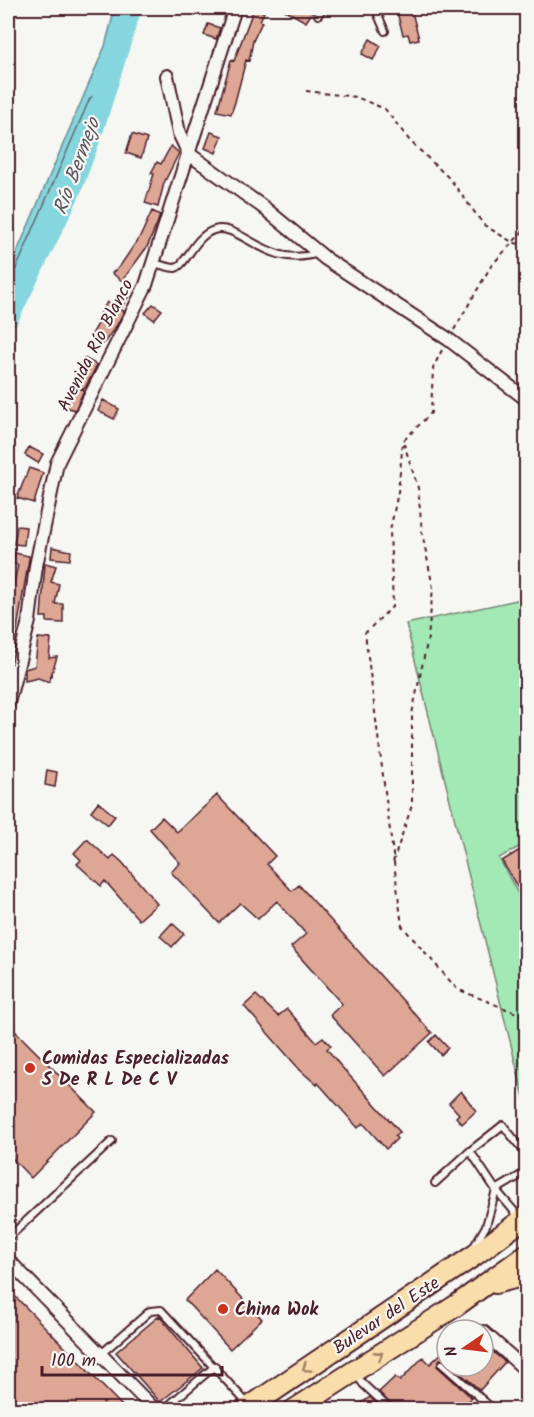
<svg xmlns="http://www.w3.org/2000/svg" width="534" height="1417" font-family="Kalam,sans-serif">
	<rect width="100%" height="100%" fill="#f6f6f2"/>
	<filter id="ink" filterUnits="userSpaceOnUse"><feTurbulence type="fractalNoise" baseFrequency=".0167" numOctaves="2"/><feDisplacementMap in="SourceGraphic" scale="12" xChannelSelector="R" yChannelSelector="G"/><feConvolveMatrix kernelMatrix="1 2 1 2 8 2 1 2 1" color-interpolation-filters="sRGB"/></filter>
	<g filter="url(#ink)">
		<path fill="#a2e9b6" stroke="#768470" stroke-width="1.5" d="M526 598V843L499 858 526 909V1105L406 624Z"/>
		<path fill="#85d6de" stroke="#6d8d96" stroke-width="1.5" d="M115 8H133L70 192 9 314 8 348V273L105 46Z"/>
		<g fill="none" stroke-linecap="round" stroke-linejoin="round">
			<path stroke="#626873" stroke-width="1.5" d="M8 273 16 269 90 98 94 96 95 100 65 190 8 304"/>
			<path stroke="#85d6de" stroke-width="21" d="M8 318 70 192 93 130 131 8"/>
		</g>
		<path fill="#dda695" stroke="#4a1f2b" stroke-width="1.5" d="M254 8 264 12 260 21 262 22 253 41 249 61 246 60 235 102 231 114 217 111 231 60 234 61Z
			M281 8H315L306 22Z
			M396 8H411L419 39 410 41 408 34 403 35Z
			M208 24 220 28 216 39 204 35Z
			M370 39 381 46 373 60 362 54Z
			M211 132 222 136 216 153 205 148Z
			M132 134 147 139 141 158 126 153Z
			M171 146 179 153 164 183 158 207 145 203 154 174 151 173 157 162 161 164Z
			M152 211 160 215 157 224 147 247 122 281 112 273 120 266 141 235Z
			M122 290 129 296 120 310 124 311 117 325 103 344 91 336 102 317 99 316 107 302 112 305Z
			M153 304 162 310 154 320 145 313Z
			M84 358 97 365 85 388H79L84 390 75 410 62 406 75 384 72 382Z
			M103 400 119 409 114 419 98 411Z
			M29 447 43 454 38 463 25 455Z
			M29 468 43 473 34 503 17 498Z
			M17 526 26 527 24 545 14 544Z
			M52 547 71 551 70 560 51 558Z
			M15 553 29 556V559L15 641 10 619H8V600H10L18 565 13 564Z
			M45 563 56 566 51 582 59 584 55 604H63V623L47 622V617H41Z
			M38 638 51 639 49 658 57 657 49 682 38 678 25 681V669L35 666Z
			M47 770 57 772 55 787 45 785Z
			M217 795 275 856 267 864 292 891 299 885 432 1033 385 1076 330 1015 342 1004 291 947 306 934 277 901 258 919 240 903 219 923 171 872 180 863 150 829 162 817 177 832Z
			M98 802 115 816 108 825 91 811Z
			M87 839 110 860 114 855 122 862 157 904 139 920 105 881 101 886 77 864 81 860 74 853Z
			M526 846V902L502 861Z
			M172 923 184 934 172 947 160 936Z
			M256 995 278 1016 287 1009 316 1042 323 1037 331 1046 327 1049 339 1064 400 1132 395 1136 397 1139 386 1149 363 1123 358 1128 318 1083 317 1085 300 1070 244 1006Z
			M8 1024 96 1112 31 1178 8 1154Z
			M436 1035 448 1048 441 1055 429 1042Z
			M461 1091 476 1111 462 1124 456 1117 459 1114 449 1103Z
			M215 1269 262 1319 230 1349 185 1300Z
			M8 1289 126 1410H24L8 1393Z
			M159 1316 203 1368 160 1402 116 1352Z
			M483 1344 505 1362 480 1390 452 1366H483Z
			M447 1348V1361L440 1359 437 1366 472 1398 460 1410H396L379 1392 395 1377 400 1381 423 1357 430 1364Z
			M370 1397 383 1410H350L366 1400Z"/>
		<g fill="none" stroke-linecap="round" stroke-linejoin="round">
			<g stroke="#4a1f2b" stroke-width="10">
				<path id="service" d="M375 8 385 31
					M318 15 323 8
					M153 263C159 264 169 268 175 268 186 266 194 236 214 230 241 222 267 270 318 253
					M470 1151 503 1125 526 1154
					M435 1183 470 1151 496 1190 486 1226 473 1248
					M520 1218 496 1190 526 1172
					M8 1238 112 1141
					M101 1354 150 1311 161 1310 247 1403
					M442 1364 494 1410
					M356 1374 363 1384 391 1410
					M8 1398 19 1410
					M163 1410 215 1366"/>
			</g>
			<g stroke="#4a1f2b" stroke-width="16">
				<path id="minor" d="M167 76 179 133 189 154 263 207 326 259 448 339 526 399
					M8 703 29 621 36 566 57 463 146 285 235 8
					M8 1260 155 1410
					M483 1332 526 1370"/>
			</g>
			<g stroke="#4a1f2b" stroke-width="24">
				<path id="trunk" d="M495 1283 526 1275
					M245 1410 475 1255 526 1217
					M294 1410 457 1305 526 1255"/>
			</g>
			<path stroke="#4a1f2b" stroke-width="2" stroke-dasharray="4.5 4.5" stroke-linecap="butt" d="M306 91 356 97 385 109 410 141 450 179 484 225 512 242 526 246
				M454 330 491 266 526 228
				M442 350 433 368 431 413 403 441 398 492 390 531 393 606 365 633 402 926 457 989 526 1017
				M393 862 412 805V714L428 638 433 588 422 532 418 488 404 444"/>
			<use href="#service" stroke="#f6f6f2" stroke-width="6"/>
			<use href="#minor" stroke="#f6f6f2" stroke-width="12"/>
			<use href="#trunk" stroke="#f9deab" stroke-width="20"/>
		</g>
		<defs><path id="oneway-chevron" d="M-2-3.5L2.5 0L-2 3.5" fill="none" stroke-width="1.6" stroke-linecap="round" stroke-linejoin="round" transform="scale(1.5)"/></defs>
		<g stroke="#a27e6b">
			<use href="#oneway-chevron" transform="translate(379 1355) rotate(-33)"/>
			<use href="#oneway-chevron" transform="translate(306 1368) rotate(146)"/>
		</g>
	</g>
	<g fill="#c8321e" stroke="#f6f6f2" stroke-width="2">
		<circle cx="30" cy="1068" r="6"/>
		<circle cx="223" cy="1309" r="6"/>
	</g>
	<g text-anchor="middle" stroke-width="4.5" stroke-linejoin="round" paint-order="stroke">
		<g font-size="18" fill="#4a1f2b" stroke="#f6f6f2">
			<text transform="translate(95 345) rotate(-63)" y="6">Avenida Río Blanco</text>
			<text transform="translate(386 1315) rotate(-34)" y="6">Bulevar del Este</text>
		</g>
		<g font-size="18" font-weight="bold" fill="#4a1f2b" stroke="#f6f6f2" text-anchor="start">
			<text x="42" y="1064">Comidas Especializadas<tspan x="42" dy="21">S De R L De C V</tspan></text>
			<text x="235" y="1315">China Wok</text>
		</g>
		<g font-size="20" font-style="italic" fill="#5c5661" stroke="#f6f6f2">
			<text transform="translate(76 166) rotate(-70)" y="7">Río Bermejo</text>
		</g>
	</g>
	<rect width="534" height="1417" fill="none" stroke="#f6f6f2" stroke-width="30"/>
	<rect x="15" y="15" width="504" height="1387" fill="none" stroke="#4a1f2b" stroke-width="2" filter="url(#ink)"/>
	<g transform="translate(465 1348) rotate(256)"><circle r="28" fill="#f6f6f2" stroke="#b1a0a2" stroke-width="1.5"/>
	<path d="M0-4.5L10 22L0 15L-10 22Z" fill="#c8321e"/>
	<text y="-9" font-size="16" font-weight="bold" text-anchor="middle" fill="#4a1f2b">N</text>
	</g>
	<path d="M42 1366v9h180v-9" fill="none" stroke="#4a1f2b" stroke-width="3"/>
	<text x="51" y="1366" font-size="18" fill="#4a1f2b" stroke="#f6f6f2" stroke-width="4.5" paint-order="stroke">100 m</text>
</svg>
